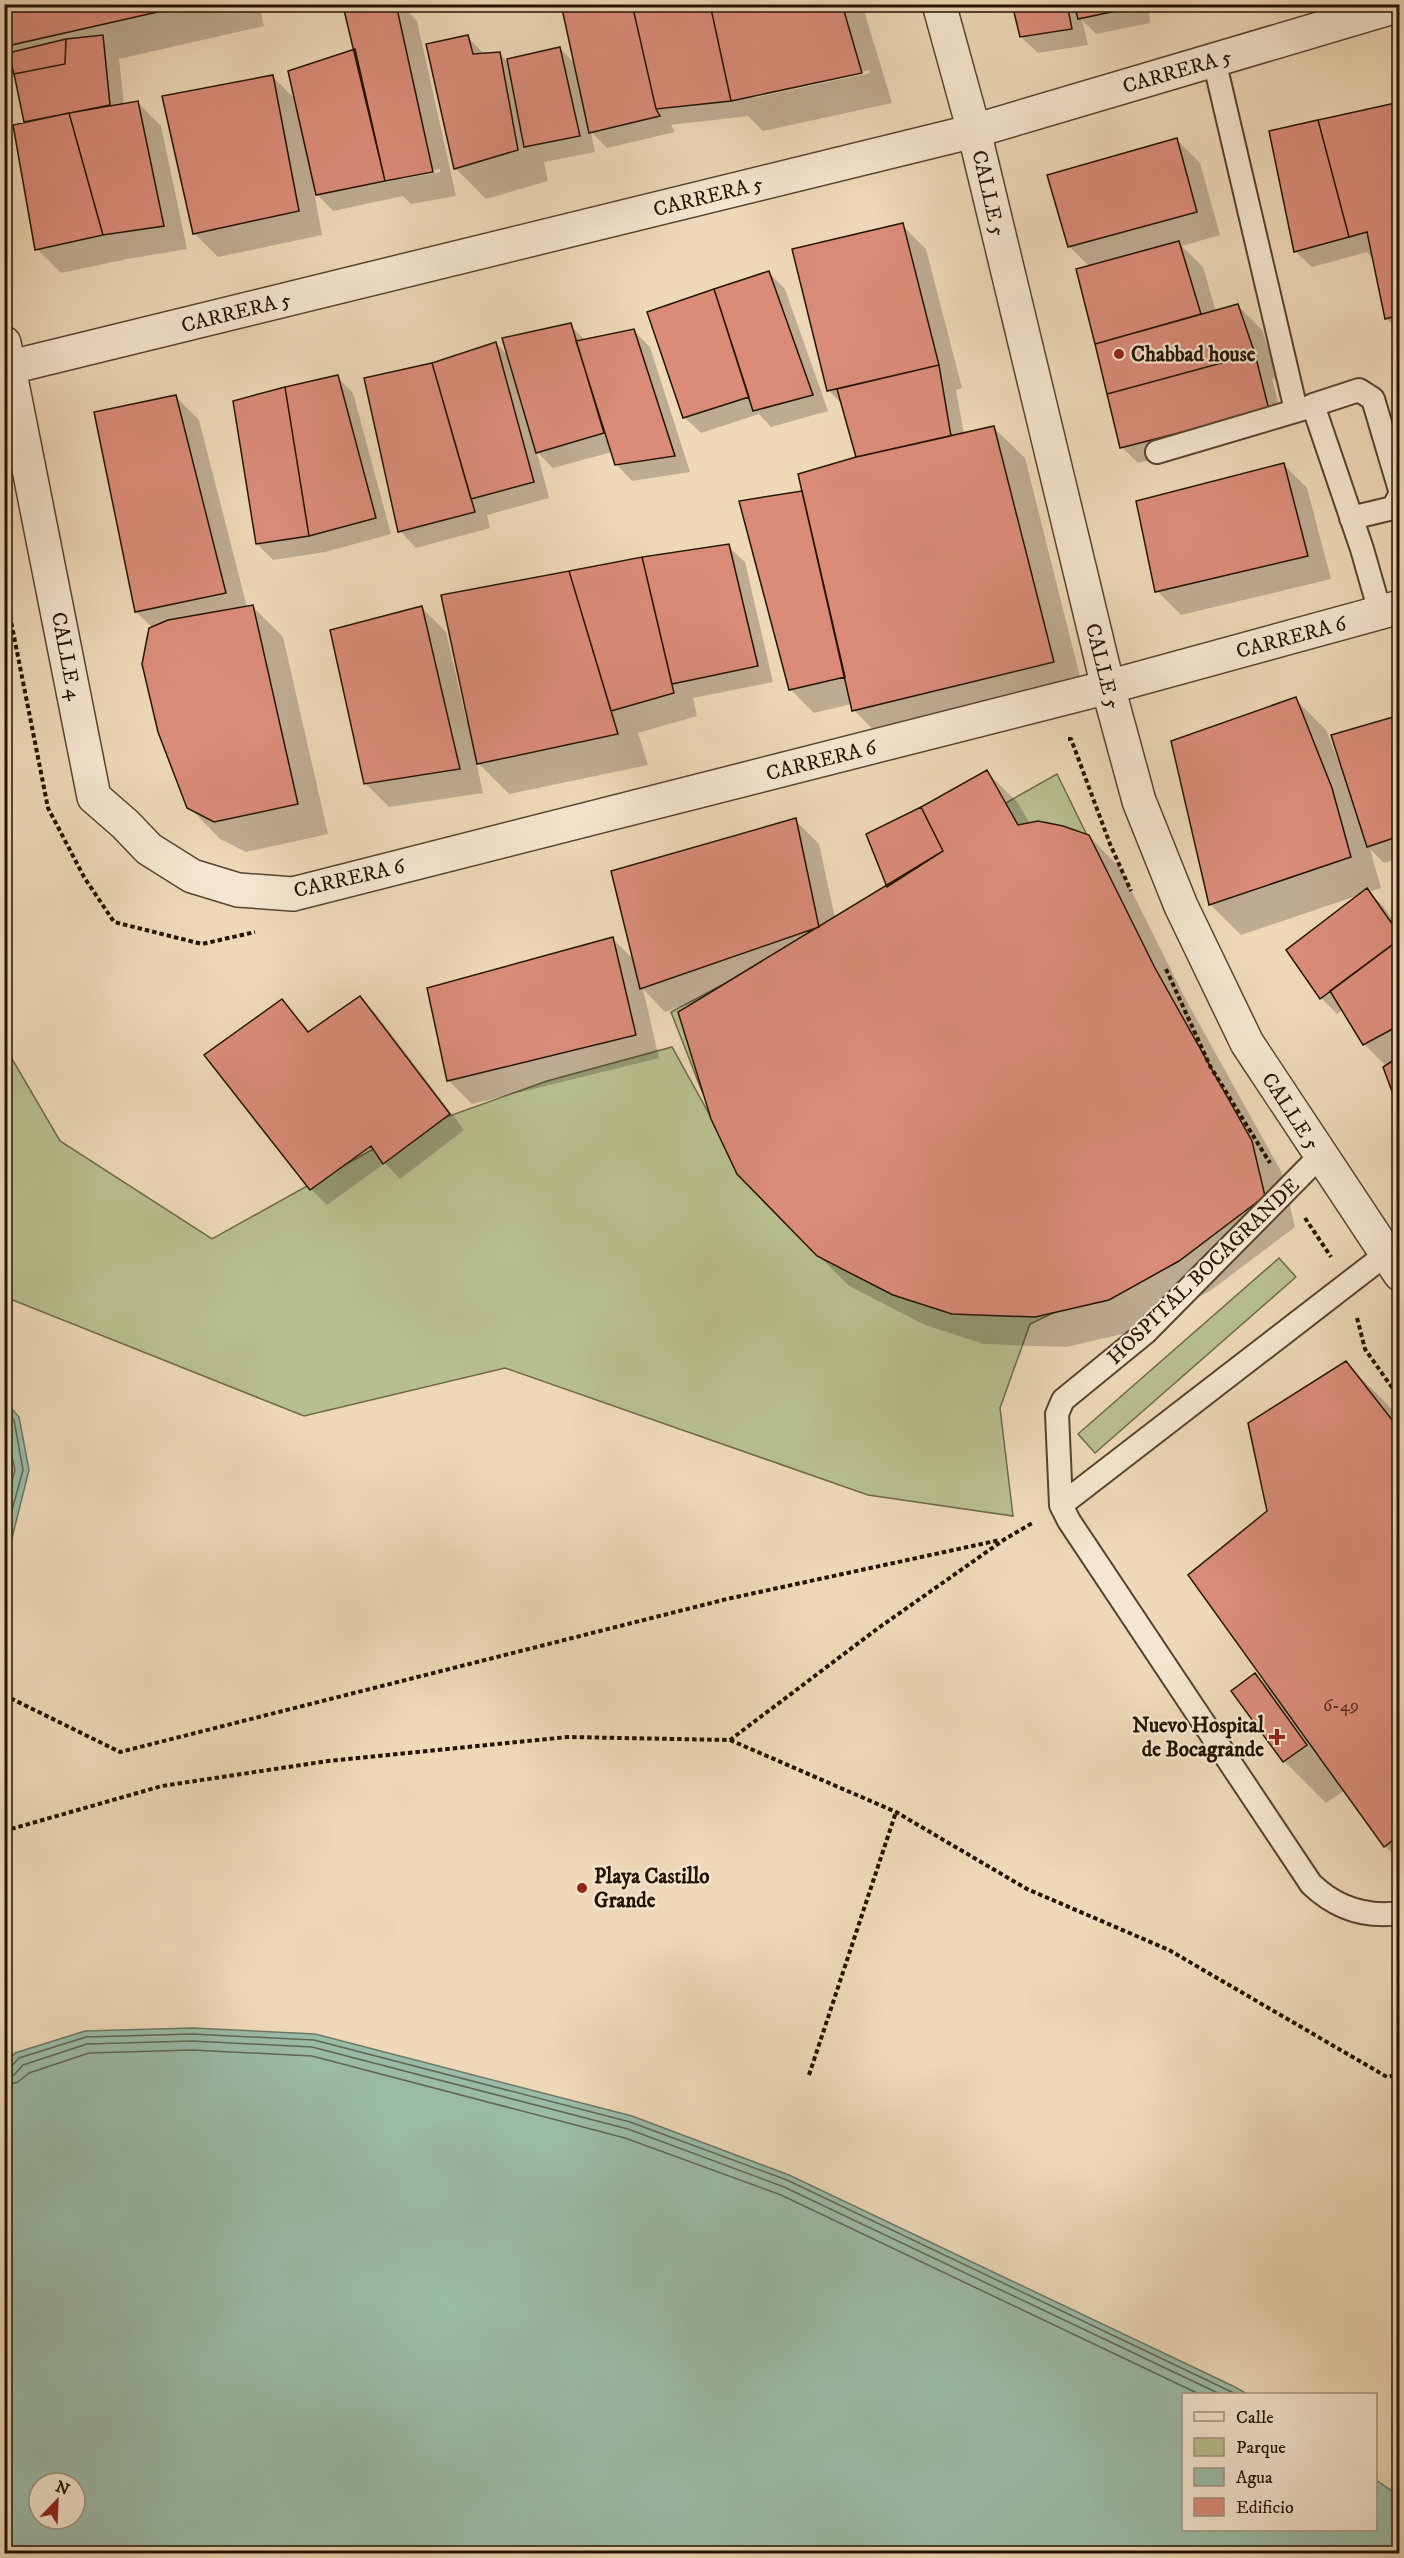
<svg xmlns="http://www.w3.org/2000/svg" width="1404" height="2558" font-family="'IM FELL DW Pica',serif">
	<rect width="100%" height="100%" fill="#eed8b7"/>
	<filter id="stains"><feTurbulence type="fractalNoise" baseFrequency=".00333" numOctaves="4"/><feColorMatrix values="0 0 0 0 .2 0 0 0 0 .09 0 0 0 0 .02 0 0 0 .5 -.17"/></filter>
	<radialGradient id="worn" r=".72"><stop offset=".6" stop-color="#630" stop-opacity="0"/><stop offset="1" stop-color="#630" stop-opacity=".3"/></radialGradient>
	<path fill="#b8bf8f" stroke="#6e6948" stroke-width="1.5" d="M1057 774 1253 1174 1158 1263 1030 1324 1000 1408 1013 1516 868 1495 505 1368 304 1416 5 1297 4 1045 60 1141 212 1239 402 1133 547 1081 672 1047 749 1186 784 1214 745 1173 701 1089 671 1012 900 891 891 868Z
		M1279 1258 1296 1277 1095 1453 1078 1434Z"/>
	<path fill="#9bbba9" stroke="#6b7865" stroke-width="1.5" fill-rule="evenodd" d="M4 1400 19 1417 29 1470 11 1542 5 1548Z
		M192 2028 315 2034 632 2116 789 2175 1235 2387 1247 2394H1184V2530H1376V2480L1399 2496V2553H5L4 2360H7L4 2357 5 2066 15 2053 85 2031ZM39 2483H75V2519H39Z"/>
	<path fill="#0003" fill-rule="evenodd" d="M4 4H259L264 26 119 59 124 105 137 102 161 126 187 249 127 259 61 273 37 249 28 123 26 121 16 53 9 45Z
		M359 4H401L417 21 456 196 411 204 403 196 333 211 314 191 322 235 218 257 194 233 273 77 296 100 356 51ZM440 169V172L402 179V176Z
		M562 4H862L892 103 763 131 748 116 671 125 675 132 607 148 591 132 595 152 544 162 548 181 486 199 455 168 467 36 485 55 499 53 509 64 560 48 575 64ZM869 70 870 73 753 98V95Z
		M1013 4H1163V5L1149 9 1150 23 1096 34 1082 20 1088 45 1038 53 1021 37Z
		M1400 104V331L1386 318 1374 260 1367 252 1312 267 1295 251Z
		M1177 140 1200 163 1220 235 1182 246 1203 267 1216 312 1238 306 1262 330 1278 378 1272 379 1284 426 1138 463 1122 447 1078 270 1090 267 1069 246Z
		M902 225 926 249 962 388 956 390 964 434 994 428 1025 458 1084 693 884 741 854 710 852 704 814 713 790 689 804 492 858 458 844 406 828 390Z
		M769 273 785 289 828 411 771 427 759 414 701 433 684 417Z
		M570 325 586 341 634 331 650 347 690 472 632 481 616 464 612 452 553 468 537 452 549 498 487 515 490 528 416 548 400 531 432 364 496 343 509 357Z
		M337 377 353 393 391 534 325 552 273 560 257 544Z
		M175 396 199 420 247 607 252 606 283 637 328 834 246 852 220 839 189 807 153 628 136 612Z
		M1283 464 1307 488 1331 579 1181 615 1157 591Z
		M728 546 745 562 773 682 693 698 697 716 638 733 648 765 509 794 476 761 483 793 389 807 365 783 422 608 446 632 466 719 642 558Z
		M1295 699 1326 730 1338 760 1400 717V858L1384 863 1370 849 1381 888 1369 892 1383 906 1400 930V1108L1386 1066 1365 1045 1343 1009 1337 1014 1321 998 1359 895 1241 935 1210 904Z
		M987 772 1018 803 1030 824 1089 836 1120 868 1186 1000 1282 1173 1295 1227 1210 1291 1140 1330 1066 1347 984 1344 925 1325 849 1286 818 1255 697 1001 665 1012 643 989 659 1058 472 1104 448 1080 613 939 635 961 795 820 819 844 835 918 888 886 922 808Z
		M360 998 376 1014 464 1130 400 1179 385 1163 327 1205 311 1189 282 1001 310 1032Z
		M1346 1363 1388 1405 1400 1420V1861L1385 1846 1345 1790 1326 1803 1284 1761 1255 1675 1273 1690 1269 1511Z"/>
	<g fill="none" stroke-linecap="round" stroke-linejoin="round">
		<path stroke="#606754" stroke-width="1.5" d="M4 1409 14 1420 23 1470 4 1539
			M4 1421 15 1470 4 1511
			M4 2069 10 2068 19 2058 86 2037 192 2034 314 2040 630 2122 787 2180 1236 2394
			M4 2077 14 2075 23 2065 87 2044 192 2041 312 2047 628 2129 784 2187 1220 2394
			M4 2086 18 2082 29 2073 89 2053 192 2050 312 2056 625 2138 781 2195 1199 2394"/>
	</g>
	<path fill="#da8c79" stroke="#241300" stroke-width="1.5" d="M4 4H193L7 46 4 33Z
		M352 4H396L433 172 385 181 343 6Z
		M561 4H632L656 109 660 116 589 133Z
		M632 4H710L731 101 656 109Z
		M710 4H842L862 73 731 101Z
		M1012 4H1067L1072 29 1020 37Z
		M1074 4H1134L1135 7 1078 19Z
		M103 35 110 105 24 122 14 74 65 64 66 39Z
		M468 35 473 54 500 52 518 150 454 169 426 44Z
		M66 39 65 64 14 74 8 53Z
		M560 47 580 136 524 147 507 59Z
		M355 49 385 181 316 195 288 71Z
		M273 75 299 211 193 234 162 96Z
		M138 101 164 226 103 235 69 113Z
		M1400 102V315L1385 319 1367 232 1349 237 1318 120Z
		M69 113 103 235 35 250 13 125Z
		M1318 120 1349 237 1294 252 1269 131Z
		M1177 138 1197 212 1068 247 1047 175Z
		M903 223 939 365 827 391 792 249Z
		M1179 241 1201 314 1095 344 1076 269Z
		M769 271 813 395 753 411 714 289Z
		M714 289 749 397 683 418 647 312Z
		M1238 304 1255 354 1107 394 1095 344Z
		M571 323 604 433 536 453 502 338Z
		M634 329 675 456 615 465 576 341Z
		M496 342 534 482 471 499 432 363Z
		M1255 354 1269 410 1120 448 1107 394Z
		M432 363 475 512 398 532 364 378Z
		M939 365 951 436 856 457 837 389Z
		M338 375 376 518 309 536 285 387Z
		M285 387 309 536 256 544 233 401Z
		M176 395 226 593 135 612 94 412Z
		M994 426 1054 662 852 711 798 474 856 457Z
		M1284 463 1308 556 1155 592 1136 501Z
		M802 491 845 677 789 690 739 501Z
		M729 544 758 666 672 684 642 557Z
		M642 557 674 693 611 711 569 571Z
		M569 571 618 734 477 764 441 595Z
		M253 605 298 804 214 822 187 808 158 732 142 664 149 628 168 620Z
		M422 606 460 769 364 784 330 630Z
		M1296 697 1332 788 1351 857 1209 905 1171 741Z
		M1400 715V836L1367 847 1331 735Z
		M987 770 1018 825 1038 821 1063 826 1089 835 1155 968 1252 1141 1265 1196 1179 1261 1109 1300 1035 1317 952 1314 893 1295 817 1256 737 1174 711 1119 678 1012 943 851 921 807Z
		M921 807 943 851 887 887 866 834Z
		M796 818 819 927 640 989 611 871Z
		M1367 888 1400 935V939L1320 999 1286 950Z
		M613 937 636 1035 447 1081 427 988Z
		M1400 939V1025L1363 1045 1330 991Z
		M360 996 450 1114 383 1164 371 1146 310 1190 204 1055 282 999 308 1032Z
		M1400 1056V1113L1383 1067Z
		M1346 1361 1400 1430V1835L1384 1847 1188 1575 1267 1511 1248 1423Z
		M1255 1673 1307 1745 1283 1762 1231 1691Z"/>
	<g fill="none" stroke-linecap="round" stroke-linejoin="round">
		<g stroke="#56442e" stroke-width="26">
			<path id="service" d="M1214 60 1296 410
				M1157 452 1309 407
				M1351 518 1393 508 1400 495
				M1380 612 1362 549 1313 405 1359 390 1373 399 1400 490
				M1320 1156 1145 1333 1063 1400 1057 1414 1061 1505 1069 1521 1311 1884C1336 1908 1365 1918 1400 1913
				M1061 1505 1385 1255"/>
		</g>
		<g stroke="#56442e" stroke-width="36">
			<path id="minor" d="M11 367 974 131 1400 5"/>
		</g>
		<g stroke="#56442e" stroke-width="36">
			<path id="tertiary" d="M939 4 974 131 1108 687 1139 801 1181 906 1247 1043 1400 1274
				M4 343 94 797 125 824 149 849 192 876 238 890 293 894 1108 687 1400 607"/>
		</g>
		<path stroke="#241300" stroke-width="4" stroke-dasharray="4.5 3" stroke-linecap="butt" d="M4 586 48 808 84 877 114 922 202 944 255 932
			M1068 739H1071L1110 844 1131 891
			M1166 969 1210 1066 1270 1163
			M1305 1218 1331 1257
			M1357 1318 1365 1349 1400 1399
			M4 1695 120 1752 727 1599 1000 1540
			M730 1740 896 1812 1027 1889 1169 1950 1387 2077 1400 2074
			M4 1831 162 1786 328 1761 568 1737 730 1740 877 1629 1005 1539 1034 1522
			M809 2075 896 1812"/>
		<use href="#service" stroke="#f4e6d0" stroke-width="22"/>
		<use href="#minor" stroke="#f4e6d0" stroke-width="33"/>
		<use href="#tertiary" stroke="#f4e6d0" stroke-width="33"/>
	</g>
	<g fill="#8f2418" stroke="#f4e6d0" stroke-width="2">
		<circle cx="1119" cy="354" r="6"/>
		<path d="M1274 1728h6v6h6v6h-6v6h-6v-6h-6v-6h6z"/>
		<circle cx="582" cy="1888" r="6"/>
	</g>
	<g text-anchor="middle" stroke-width="4.5" stroke-linejoin="round" paint-order="stroke">
		<g font-size="18" fill="#52311e">
			<text x="1341" y="1711">6-49</text>
		</g>
		<g font-size="21" fill="#241300" stroke="#f4e6d0">
			<text transform="translate(1177 71) rotate(-16)" y="7">CARRERA 5</text>
			<text transform="translate(989 193) rotate(77)" y="7">CALLE 5</text>
			<text transform="translate(708 196) rotate(-14)" y="7">CARRERA 5</text>
			<text transform="translate(236 312) rotate(-14)" y="7">CARRERA 5</text>
			<text transform="translate(1291 637) rotate(-15)" y="7">CARRERA 6</text>
			<text transform="translate(67 656) rotate(79)" y="7">CALLE 4</text>
			<text transform="translate(1103 666) rotate(76)" y="7">CALLE 5</text>
			<text transform="translate(821 760) rotate(-14)" y="7">CARRERA 6</text>
			<text transform="translate(349 878) rotate(-13)" y="7">CARRERA 6</text>
			<text transform="translate(1291 1111) rotate(57)" y="7">CALLE 5</text>
			<text transform="translate(1203 1271) rotate(-44)" y="7">HOSPITAL BOCAGRANDE</text>
		</g>
		<g font-size="21" font-weight="bold" fill="#241300" stroke="#f4e6d0" text-anchor="start">
			<text x="1131" y="361">Chabbad house</text>
			<text x="1264" y="1732" text-anchor="end">Nuevo Hospital<tspan x="1264" dy="24">de Bocagrande</tspan></text>
			<text x="594" y="1883">Playa Castillo<tspan x="594" dy="24">Grande</tspan></text>
		</g>
	</g>
	<rect width="1404" height="2558" fill="none" stroke="#eed8b7" stroke-width="24"/>
	<rect x="6" y="6" width="1392" height="2546" fill="none" stroke="#241300" stroke-width="3"/>
	<rect x="12" y="12" width="1380" height="2534" fill="none" stroke="#241300" stroke-width="1.5"/>
	<rect x="1182" y="2393" width="195" height="138" fill="#f4e6d0" stroke="#a1927d" stroke-width="1.5"/>
	<rect x="1194" y="2412" width="30" height="9" fill="#f4e6d0" stroke="#a1927d" stroke-width="1.5"/>
	<text x="1236" y="2423" font-size="18" fill="#241300">Calle</text>
	<rect x="1194" y="2438" width="30" height="18" fill="#b8bf8f" stroke="#a1927d" stroke-width="1.5"/>
	<text x="1236" y="2453" font-size="18" fill="#241300">Parque</text>
	<rect x="1194" y="2468" width="30" height="18" fill="#9bbba9" stroke="#a1927d" stroke-width="1.5"/>
	<text x="1236" y="2483" font-size="18" fill="#241300">Agua</text>
	<rect x="1194" y="2498" width="30" height="18" fill="#da8c79" stroke="#a1927d" stroke-width="1.5"/>
	<text x="1236" y="2513" font-size="18" fill="#241300">Edificio</text>
	<g transform="translate(57 2501) rotate(23)"><circle r="28" fill="#f4e6d0" stroke="#a1927d" stroke-width="1.5"/>
	<path d="M0-4.5L10 22L0 15L-10 22Z" fill="#8f2418"/>
	<text y="-9" font-size="16" font-weight="bold" text-anchor="middle" fill="#241300">N</text>
	</g>
	<rect width="100%" height="100%" filter="url(#stains)"/>
	<rect width="100%" height="100%" fill="url(#worn)"/>
</svg>
